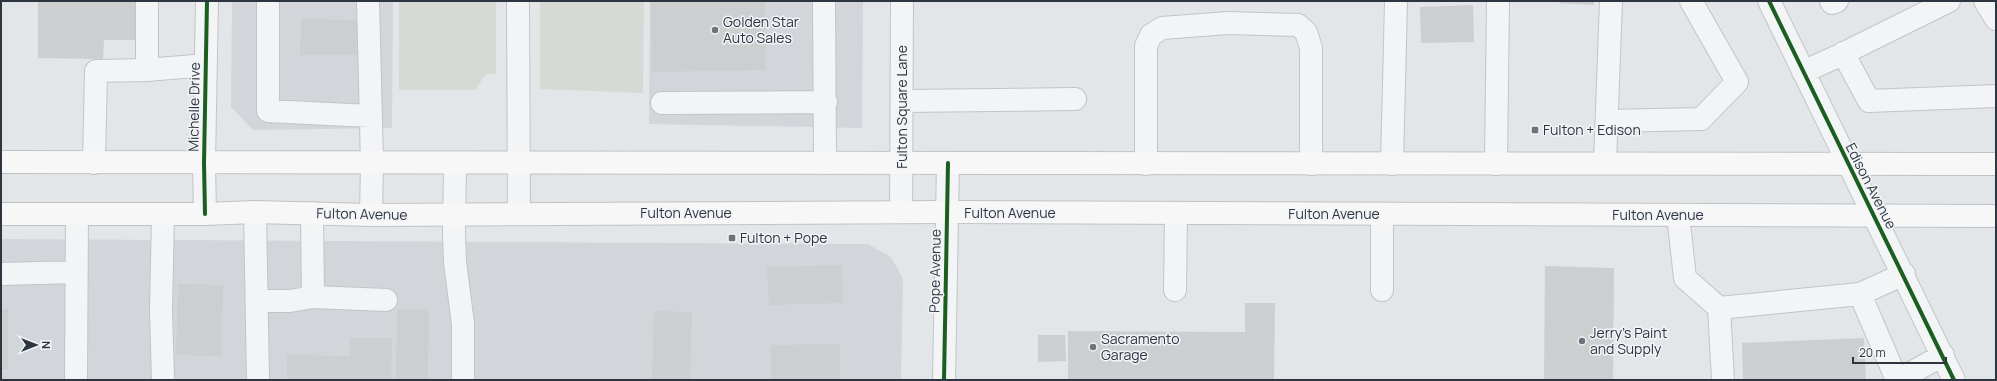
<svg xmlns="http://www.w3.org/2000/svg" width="1997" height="381" font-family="Manrope,sans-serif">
	<rect width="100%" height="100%" fill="#e3e6e8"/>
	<path fill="#d2d6db" d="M232 1H393L392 128 253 130 231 107Z
		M650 1H863L862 128 649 124Z
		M1 239 868 244 891 257 903 279 901 380H1Z"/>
	<path fill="#d5dbd4" d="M399 1H496V74H486L475 90H399Z
		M540 1H644L643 93 540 89Z"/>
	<path fill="#ccced0" d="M38 1H145L144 40H104L103 59 38 58Z
		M651 1H765L766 70 652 72Z
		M1559 1H1594V5L1559 3Z
		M1473 5 1474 42 1421 43 1420 7Z
		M301 19 358 20V55H300Z
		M842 265 843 303 769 305 767 267Z
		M1545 266 1614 268 1613 380H1544Z
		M178 284 223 285 221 356 176 355Z
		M1245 303H1275L1274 380H1068V331L1245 332Z
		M1 309H8V369H1Z
		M397 309H429L428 380H396Z
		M654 311 692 312 690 380H652Z
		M1038 335H1065L1066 361 1038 362Z
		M350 338H392L391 380H287V355L350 356Z
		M1864 338 1866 380H1743L1742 343Z
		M840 344V380H771V345Z"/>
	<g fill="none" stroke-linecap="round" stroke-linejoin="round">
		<g stroke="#c2c4c6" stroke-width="24">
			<path id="minor" d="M268 1V111L370 116
				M368 1 372 163 371 215
				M518 1 519 214
				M824 1 825 163
				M1769 1 1954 380
				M1831 1 1832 3 1837 1
				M1985 1 1996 19
				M1843 53 1869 101 1996 96
				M147 70 206 65
				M1803 72 1836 57 1949 1
				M902 101 1075 99
				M662 103 826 102
				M1607 121 1701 119 1737 82 1691 1
				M94 163 96 71 147 70V1
				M455 163 454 234 455 262 463 324V380
				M1605 163 1611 1
				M1146 164V46L1151 35 1162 28 1228 23 1298 25 1306 32 1311 48V164
				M1392 164 1396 1
				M1496 164 1498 1
				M255 212 258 380
				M901 212 902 1
				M205 214 204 163 207 1
				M1382 214V290
				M1678 215 1685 278 1719 308 1860 294
				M1 274 76 272
				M1175 290 1176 213
				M313 297 386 300
				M258 301H290L313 297 312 213
				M1719 308 1723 380
				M76 380 77 214
				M163 380 161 311 163 214
				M944 380 948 163
				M1897 380 1860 294 1904 274
				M1898 380 1943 355"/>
		</g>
		<g stroke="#c0c3c5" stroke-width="24">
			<path id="major" d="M1 162 1996 164
				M1 214H205L255 212 371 215 947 212 1996 216"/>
		</g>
		<use href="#minor" stroke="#f3f4f5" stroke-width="22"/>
		<use href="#major" stroke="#f7f7f7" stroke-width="22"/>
		<g stroke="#f2f4f7" stroke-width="6">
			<path id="cycleway" d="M1769 1 1954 380
				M205 214 204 163 207 1
				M944 380 948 163"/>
		</g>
		<use href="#cycleway" stroke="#1b5e20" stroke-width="4"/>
	</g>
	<g fill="#6c737b" stroke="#f2f4f7" stroke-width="1.5">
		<circle cx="715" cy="30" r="4"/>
		<rect x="1531" y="126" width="8" height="8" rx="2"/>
		<rect x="728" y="234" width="8" height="8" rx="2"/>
		<circle cx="1582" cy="341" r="4"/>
		<circle cx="1093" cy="347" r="4"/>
	</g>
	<g text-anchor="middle" stroke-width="3" stroke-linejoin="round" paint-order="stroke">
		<g font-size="14" fill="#2c3540" stroke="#f2f4f7" text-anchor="start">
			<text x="723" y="27">Golden Star<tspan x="723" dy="16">Auto Sales</tspan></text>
			<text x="1543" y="135">Fulton + Edison</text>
			<text x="740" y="243">Fulton + Pope</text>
			<text x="1590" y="338">Jerry's Paint<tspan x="1590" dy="16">and Supply</tspan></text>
			<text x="1101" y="344">Sacramento<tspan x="1101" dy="16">Garage</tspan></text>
		</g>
		<g font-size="14" fill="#2c3540" stroke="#f2f4f7">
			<text transform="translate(194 107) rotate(-89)" y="5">Michelle Drive</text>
			<text transform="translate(902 107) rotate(-90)" y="5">Fulton Square Lane</text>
			<text transform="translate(1871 186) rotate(63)" y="5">Edison Avenue</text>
			<text x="686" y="218">Fulton Avenue</text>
			<text x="1010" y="218">Fulton Avenue</text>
			<text transform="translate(362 214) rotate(1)" y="5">Fulton Avenue</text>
			<text x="1334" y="219">Fulton Avenue</text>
			<text x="1658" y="220">Fulton Avenue</text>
			<text transform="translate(935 271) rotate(-89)" y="5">Pope Avenue</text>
		</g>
	</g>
	<rect width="1997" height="381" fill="none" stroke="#2c3540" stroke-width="4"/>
	<g transform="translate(36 345) rotate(90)" stroke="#f2f4f7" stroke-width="3" paint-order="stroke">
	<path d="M0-3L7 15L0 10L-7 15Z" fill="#2c3540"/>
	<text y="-6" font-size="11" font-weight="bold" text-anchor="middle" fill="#2c3540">N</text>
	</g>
	<path d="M1853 357v6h93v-6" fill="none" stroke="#2c3540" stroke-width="2"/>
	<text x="1859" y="357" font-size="12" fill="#2c3540" stroke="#f2f4f7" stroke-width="3" paint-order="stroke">20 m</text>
</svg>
